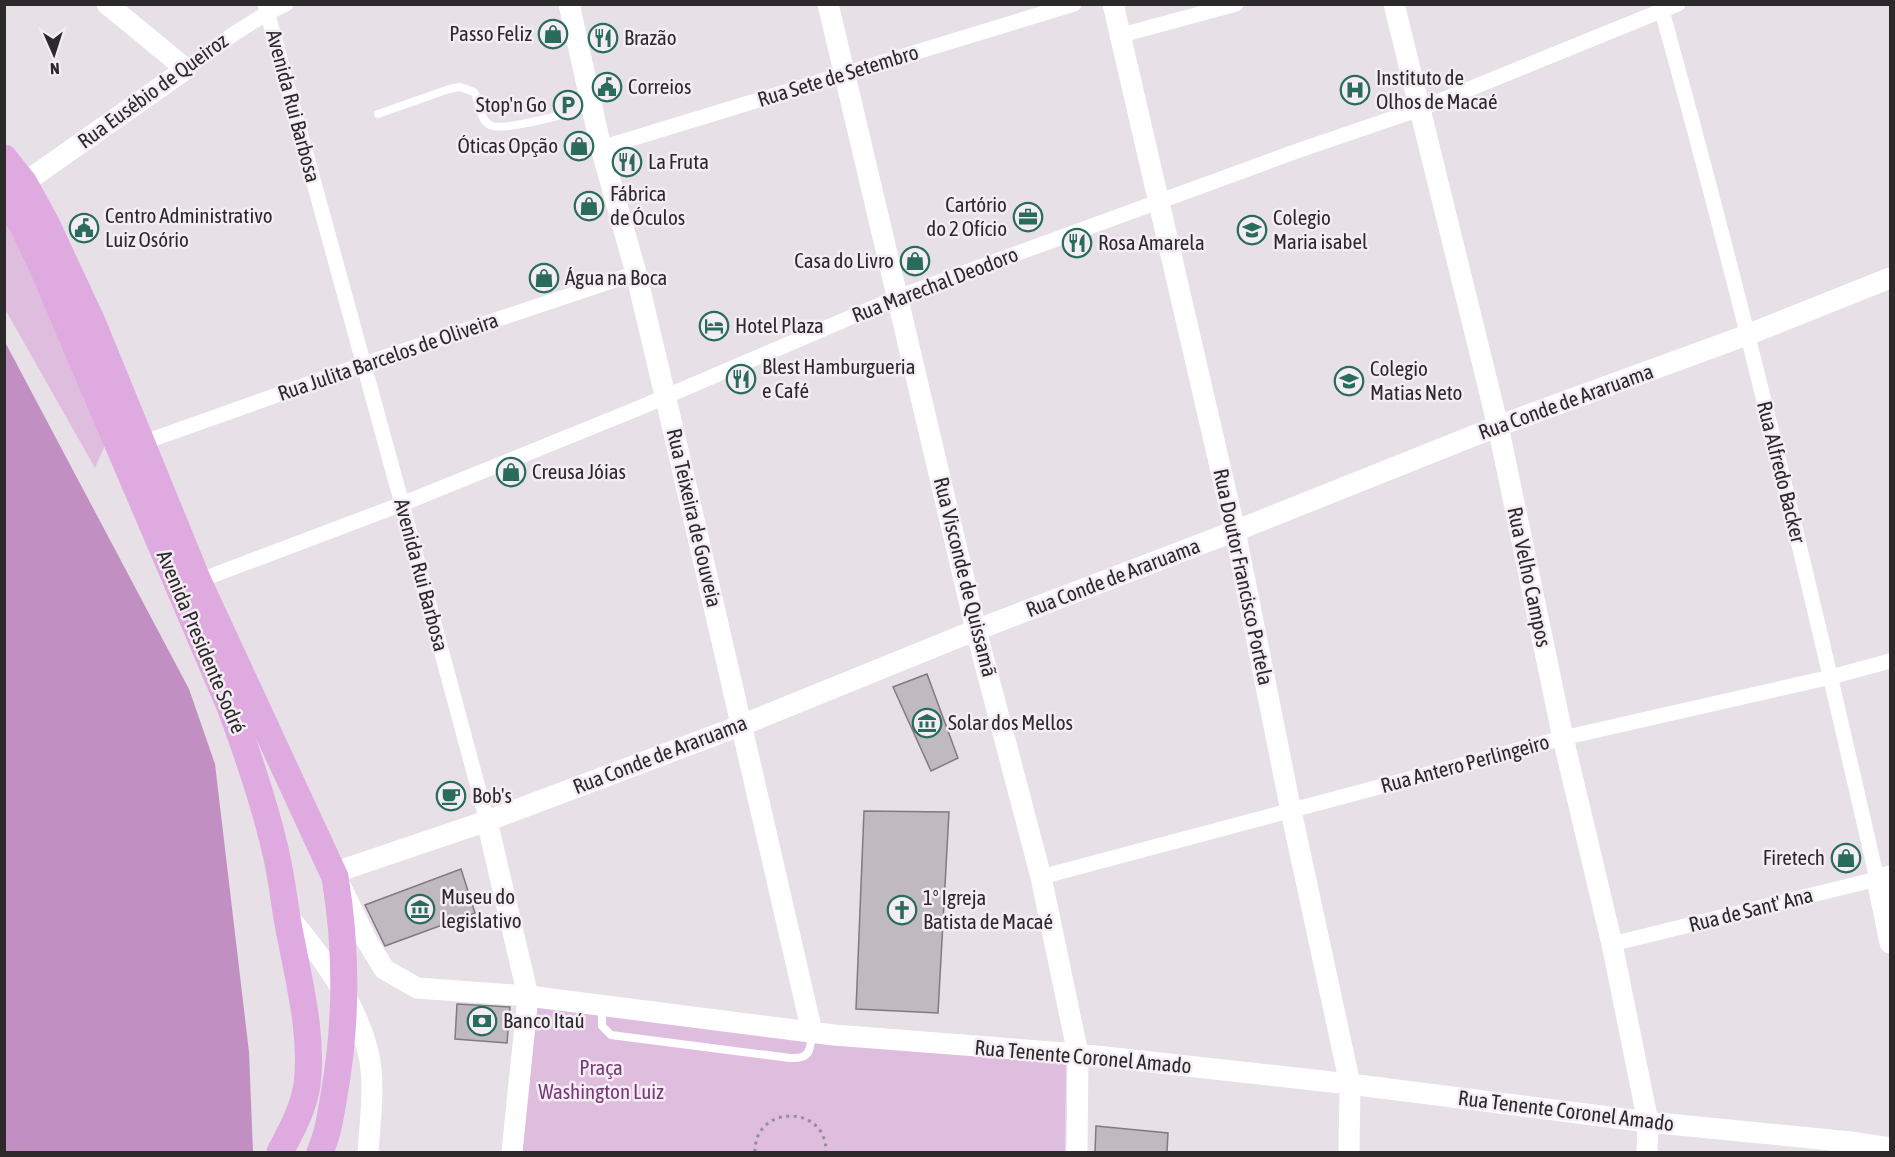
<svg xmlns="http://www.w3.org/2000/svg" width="1895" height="1157" font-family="'Asap Condensed',sans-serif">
	<rect width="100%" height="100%" fill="#e7e0e7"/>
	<path fill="#dfbdde" d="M4 211 105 445 95 468 5 309Z
		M530 1000 1066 1063 1065 1152H520Z"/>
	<path fill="#c28fc2" d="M5 342 189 689 215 764 249 1052 253 1152H5Z"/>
	<path fill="#c0b9bf" stroke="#817b81" stroke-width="1.5" d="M927 674 958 758 931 771 893 687Z
		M864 811 949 812 938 1013 856 1009Z
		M461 869 475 913 385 946 365 905Z
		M457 1004 510 1007 507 1043 455 1039Z
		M1096 1126 1168 1133 1167 1152H1095Z"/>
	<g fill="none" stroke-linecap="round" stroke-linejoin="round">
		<path stroke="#948f94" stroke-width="3" stroke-dasharray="3 4.5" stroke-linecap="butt" d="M755 1152C754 1104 827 1104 826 1152"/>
		<path stroke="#fff" stroke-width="8" d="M378 114 449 89 460 87 474 92C480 102 479 119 490 125 502 133 574 111 591 107
			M602 1008V1026L611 1035 790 1058C810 1059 810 1051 812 1034"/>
		<path stroke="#fff" stroke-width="15" d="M265 4 402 504 487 821
			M1122 35 1236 4
			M186 69C218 45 249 21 286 4
			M601 148 1074 4
			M142 443 364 364 636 273
			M198 581 402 504 639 408 898 297 1297 151 1420 109 1678 4
			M1041 877 1563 738 1831 677 1890 661
			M1612 944 1877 879C1810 586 1741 294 1660 4"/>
		<path stroke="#fff" stroke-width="21" d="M569 4 601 148 636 273 677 446 812 1032
			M828 4 976 630 1041 877 1078 1054 1077 1152
			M1113 4 1235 531 1291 811 1350 1084 1349 1152
			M1394 4 1498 426 1563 738 1612 944 1648 1122 1647 1152
			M24 183 186 69 107 4
			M487 821 528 996 512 1152
			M333 873 487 821 742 725 976 630 1235 531 1498 426 1747 335 1890 278
			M1890 876 1877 879 1890 943
			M341 887 367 941 384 969 417 988 528 996 834 1035 1078 1054 1350 1084 1648 1122 1851 1142 1890 1148
			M286 914C321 955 357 1002 369 1056 375 1083 370 1125 368 1152"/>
		<path stroke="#dfaadf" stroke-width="27" d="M4 158 24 183 46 223 93 324 198 581 335 877C347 950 347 1022 334 1095 331 1114 328 1134 320 1152
			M4 195 23 226 41 264 231 709C249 758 266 807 277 858 283 885 285 912 291 939 300 986 313 1037 307 1085 303 1110 291 1131 280 1152"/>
	</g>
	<defs>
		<g id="shop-ring" transform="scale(1.5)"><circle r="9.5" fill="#f4edf4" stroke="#296c5d" stroke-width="1.5"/><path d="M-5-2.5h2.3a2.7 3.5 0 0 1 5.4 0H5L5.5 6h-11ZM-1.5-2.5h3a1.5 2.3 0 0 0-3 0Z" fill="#296c5d"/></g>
		<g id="restaurant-ring" transform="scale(1.5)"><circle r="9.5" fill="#f4edf4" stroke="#296c5d" stroke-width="1.5"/><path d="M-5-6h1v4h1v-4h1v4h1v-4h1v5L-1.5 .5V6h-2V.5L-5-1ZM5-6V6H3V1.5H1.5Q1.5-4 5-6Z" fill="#296c5d"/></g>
		<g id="civic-ring" transform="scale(1.5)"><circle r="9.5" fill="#f4edf4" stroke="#296c5d" stroke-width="1.5"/><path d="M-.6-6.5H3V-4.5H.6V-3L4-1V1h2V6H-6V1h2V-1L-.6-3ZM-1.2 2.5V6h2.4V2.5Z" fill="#296c5d"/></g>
		<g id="hospital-ring" transform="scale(1.5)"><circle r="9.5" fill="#f4edf4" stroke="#296c5d" stroke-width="1.5"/><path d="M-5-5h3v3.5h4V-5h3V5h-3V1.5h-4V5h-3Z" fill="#296c5d"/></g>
		<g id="parking-ring" transform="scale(1.5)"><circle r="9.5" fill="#f4edf4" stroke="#296c5d" stroke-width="1.5"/><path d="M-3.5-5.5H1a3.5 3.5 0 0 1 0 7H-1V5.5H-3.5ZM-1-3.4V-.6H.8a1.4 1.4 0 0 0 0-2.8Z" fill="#296c5d"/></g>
		<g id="office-ring" transform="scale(1.5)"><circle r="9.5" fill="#f4edf4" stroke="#296c5d" stroke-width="1.5"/><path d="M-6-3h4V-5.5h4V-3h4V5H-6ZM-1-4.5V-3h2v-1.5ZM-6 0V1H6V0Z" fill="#296c5d"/></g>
		<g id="school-ring" transform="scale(1.5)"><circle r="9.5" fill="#f4edf4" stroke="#296c5d" stroke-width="1.5"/><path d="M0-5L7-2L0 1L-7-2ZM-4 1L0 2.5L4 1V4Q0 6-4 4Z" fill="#296c5d"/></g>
		<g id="hotel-ring" transform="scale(1.5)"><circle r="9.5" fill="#f4edf4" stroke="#296c5d" stroke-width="1.5"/><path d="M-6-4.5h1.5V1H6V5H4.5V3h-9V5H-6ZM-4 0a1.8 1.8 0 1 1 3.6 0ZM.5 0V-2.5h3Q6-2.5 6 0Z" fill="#296c5d"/></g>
		<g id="museum-ring" transform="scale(1.5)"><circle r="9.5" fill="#f4edf4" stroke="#296c5d" stroke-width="1.5"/><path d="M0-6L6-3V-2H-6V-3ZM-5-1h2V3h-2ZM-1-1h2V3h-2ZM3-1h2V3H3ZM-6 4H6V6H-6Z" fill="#296c5d"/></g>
		<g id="cafe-ring" transform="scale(1.5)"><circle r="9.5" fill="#f4edf4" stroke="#296c5d" stroke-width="1.5"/><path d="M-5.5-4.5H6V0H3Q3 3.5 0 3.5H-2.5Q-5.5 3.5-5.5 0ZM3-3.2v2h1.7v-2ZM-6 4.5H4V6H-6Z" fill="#296c5d"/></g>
		<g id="church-ring" transform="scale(1.5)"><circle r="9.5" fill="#f4edf4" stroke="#296c5d" stroke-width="1.5"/><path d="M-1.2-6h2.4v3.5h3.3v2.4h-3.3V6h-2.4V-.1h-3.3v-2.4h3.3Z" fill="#296c5d"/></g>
		<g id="bank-ring" transform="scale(1.5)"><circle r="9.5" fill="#f4edf4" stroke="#296c5d" stroke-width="1.5"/><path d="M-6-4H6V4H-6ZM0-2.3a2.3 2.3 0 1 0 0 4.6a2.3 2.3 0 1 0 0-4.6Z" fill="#296c5d"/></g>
	</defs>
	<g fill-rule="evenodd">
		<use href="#shop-ring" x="553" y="34"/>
		<use href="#restaurant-ring" x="603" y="38"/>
		<use href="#civic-ring" x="607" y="87"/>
		<use href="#hospital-ring" x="1355" y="90"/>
		<use href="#parking-ring" x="568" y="105"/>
		<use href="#shop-ring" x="579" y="146"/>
		<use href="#restaurant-ring" x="627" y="162"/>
		<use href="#shop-ring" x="589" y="206"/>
		<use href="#office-ring" x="1028" y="217"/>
		<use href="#civic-ring" x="84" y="228"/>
		<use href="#school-ring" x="1252" y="230"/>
		<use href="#restaurant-ring" x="1077" y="243"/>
		<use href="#shop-ring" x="915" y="261"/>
		<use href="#shop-ring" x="544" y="278"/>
		<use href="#hotel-ring" x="714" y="326"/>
		<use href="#restaurant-ring" x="741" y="379"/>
		<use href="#school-ring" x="1349" y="381"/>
		<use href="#shop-ring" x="511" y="472"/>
		<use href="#museum-ring" x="927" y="723"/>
		<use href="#cafe-ring" x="451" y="796"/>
		<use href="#shop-ring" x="1846" y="858"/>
		<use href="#museum-ring" x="420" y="909"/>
		<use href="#church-ring" x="902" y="910"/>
		<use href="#bank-ring" x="482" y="1021"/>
	</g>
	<g text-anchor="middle" stroke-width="5" stroke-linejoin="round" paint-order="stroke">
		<g font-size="21" fill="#2c292b" stroke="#f4edf4" text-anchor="start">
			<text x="532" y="41" text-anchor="end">Passo Feliz</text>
			<text x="624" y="45">Brazão</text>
			<text x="1376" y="85">Instituto de<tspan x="1376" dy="24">Olhos de Macaé</tspan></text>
			<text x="628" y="94">Correios</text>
			<text x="547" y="112" text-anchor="end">Stop'n Go</text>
			<text x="558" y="153" text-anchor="end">Óticas Opção</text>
			<text x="648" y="169">La Fruta</text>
			<text x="610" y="201">Fábrica<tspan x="610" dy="24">de Óculos</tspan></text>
			<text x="1007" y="212" text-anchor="end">Cartório<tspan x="1007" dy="24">do 2 Ofício</tspan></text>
			<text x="105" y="223">Centro Administrativo<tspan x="105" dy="24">Luiz Osório</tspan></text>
			<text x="1273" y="225">Colegio<tspan x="1273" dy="24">Maria isabel</tspan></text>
			<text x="1098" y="250">Rosa Amarela</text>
			<text x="894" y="268" text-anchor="end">Casa do Livro</text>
			<text x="565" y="285">Água na Boca</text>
			<text x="735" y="333">Hotel Plaza</text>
			<text x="762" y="374">Blest Hamburgueria<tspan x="762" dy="24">e Café</tspan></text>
			<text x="1370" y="376">Colegio<tspan x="1370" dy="24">Matias Neto</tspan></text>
			<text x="532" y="479">Creusa Jóias</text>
			<text x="948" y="730">Solar dos Mellos</text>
			<text x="472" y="803">Bob's</text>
			<text x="1825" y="865" text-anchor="end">Firetech</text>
			<text x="441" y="904">Museu do<tspan x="441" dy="24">legislativo</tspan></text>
			<text x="923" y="905">1° Igreja<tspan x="923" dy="24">Batista de Macaé</tspan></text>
			<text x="503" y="1028">Banco Itaú</text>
		</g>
		<g font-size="21" fill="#2c292b" stroke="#f4edf4">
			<text transform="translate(838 76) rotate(-17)" y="7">Rua Sete de Setembro</text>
			<text transform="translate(153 91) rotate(-36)" y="7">Rua Eusébio de Queiroz</text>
			<text transform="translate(293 106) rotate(75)" y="7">Avenida Rui Barbosa</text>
			<text transform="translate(935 285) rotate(-21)" y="7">Rua Marechal Deodoro</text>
			<text transform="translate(388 357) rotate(-19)" y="7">Rua Julita Barcelos de Oliveira</text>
			<text transform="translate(1566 402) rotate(-20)" y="7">Rua Conde de Araruama</text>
			<text transform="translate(1781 472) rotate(76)" y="7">Rua Alfredo Backer</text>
			<text transform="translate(694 518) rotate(77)" y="7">Rua Teixeira de Gouveia</text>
			<text transform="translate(421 575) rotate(75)" y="7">Avenida Rui Barbosa</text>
			<text transform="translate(965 577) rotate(76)" y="7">Rua Visconde de Quissamã</text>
			<text transform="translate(1243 577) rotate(78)" y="7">Rua Doutor Francisco Portela</text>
			<text transform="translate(1529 577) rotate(78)" y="7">Rua Velho Campos</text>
			<text transform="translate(1113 578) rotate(-21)" y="7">Rua Conde de Araruama</text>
			<text transform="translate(201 642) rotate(67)" y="7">Avenida Presidente Sodré</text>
			<text transform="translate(660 755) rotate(-21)" y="7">Rua Conde de Araruama</text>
			<text transform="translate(1465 764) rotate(-15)" y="7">Rua Antero Perlingeiro</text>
			<text transform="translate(1751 910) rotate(-14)" y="7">Rua de Sant' Ana</text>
			<text transform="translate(1083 1057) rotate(5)" y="7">Rua Tenente Coronel Amado</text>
			<text transform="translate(1566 1111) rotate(7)" y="7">Rua Tenente Coronel Amado</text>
		</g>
		<g font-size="21" fill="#773978" stroke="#f4edf4">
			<text x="601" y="1075">Praça<tspan x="601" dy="24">Washington Luiz</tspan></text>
		</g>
	</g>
	<rect width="1895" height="1157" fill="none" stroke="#2c292b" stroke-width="12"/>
	<g transform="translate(54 54) rotate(177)" stroke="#f4edf4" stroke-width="4.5" paint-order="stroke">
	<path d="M0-4.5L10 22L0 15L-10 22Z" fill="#2c292b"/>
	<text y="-9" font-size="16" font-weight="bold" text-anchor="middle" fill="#2c292b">N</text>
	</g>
</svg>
